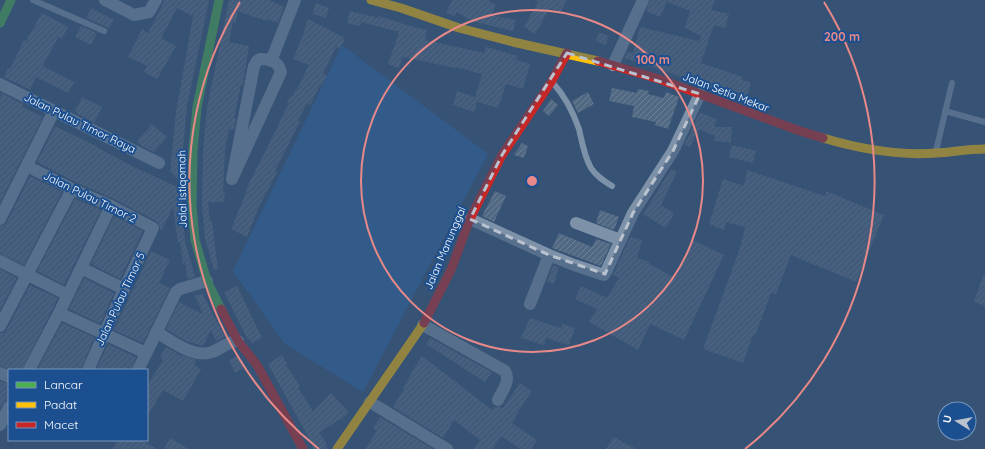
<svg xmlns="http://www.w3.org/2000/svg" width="985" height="449" font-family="Quicksand,sans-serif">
	<defs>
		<pattern id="building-hatch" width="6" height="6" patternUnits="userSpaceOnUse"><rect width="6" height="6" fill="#526984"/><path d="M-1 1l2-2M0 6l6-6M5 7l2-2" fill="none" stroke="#6c8096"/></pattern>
	</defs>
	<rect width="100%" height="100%" fill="#365274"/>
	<path fill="#2f66a5" d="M342 45 488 154 363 392 285 344 233 271Z"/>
	<path fill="url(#building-hatch)" d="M163 0H209L187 106 183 149 182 183 170 171 176 112 194 11 192 16 177 8 161 38 176 46 157 79 144 72 147 66 128 57 142 29 148 33 164 2Z
		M229 0H269L284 7 278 23 267 19V21L256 17V18L238 11 236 23 233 22 229 42 249 46 243 85H241L234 118 236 119 234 130 229 129 225 150 223 192H225L224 202H208L210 221H212L218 269 214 270 205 238 202 206 203 151 207 108Z
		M452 0H488L496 5 491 15 516 20 513 31 472 21 456 12 455 16 446 13Z
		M535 0H567L560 13 550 8 535 34 524 27 538 2Z
		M650 0H715L711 10 729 14 725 28 714 25 701 63 743 77 742 80 751 82 746 101 662 70 624 58 627 52 633 53 640 27 699 41 701 36 685 28 690 11 667 2 660 17 646 11Z
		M316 3 329 8 326 18 312 14Z
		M91 8 114 20 108 30 106 27 86 18Z
		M350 11 379 18V16L410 26 427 30 425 40 484 53 486 47 518 56 516 60 530 64 523 89 506 84 498 108 477 102 474 112 453 105 457 91 475 97 482 74 455 67V68L403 57 399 68 388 64 399 32 361 22 360 26 347 23Z
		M42 13 68 27 62 39 58 37 43 66 74 82 68 93 36 77 30 90 4 77 8 68 10 69 24 40 26 41Z
		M308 19 345 38 340 49 336 47 323 74 327 75 322 85 321 84 310 105 307 103 298 121 300 122 275 171 277 172 258 209 247 237 231 229 247 190 246 189 268 146 288 105 287 104 290 96 292 97 296 89H297L309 65 293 59 305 30H304Z
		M81 26 97 33 91 45 75 37Z
		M599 32 609 36 605 45 596 41Z
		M612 88 637 93 638 89 649 91 648 94 664 98 666 92 679 97 668 129 655 125 656 122 632 117 634 106 609 101Z
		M588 92 594 104 578 113 572 101Z
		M2 93 23 104 22 106 23 107 43 117 0 202V98Z
		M82 97 102 107 94 123 75 112Z
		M551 99 558 105 549 116 543 111Z
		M700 112 717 120 714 127H732L731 142 714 141 715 136 699 129 690 147 684 145Z
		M152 124 167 137 154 152 143 147 137 141Z
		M55 126 98 147V148L134 167 182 189V207L185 241 195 277 187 279 185 262 183 265 180 241 178 243 173 208 161 231 159 224 156 221 114 199 75 182 37 162Z
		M522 143 528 146 524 158 514 155Z
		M732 145 756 151 753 163 729 157Z
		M671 169 677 172 661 205 674 213 666 228 643 214Z
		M747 170 825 196 826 191 884 215 856 282 791 255 776 294 771 293 755 336 753 335 743 363 703 349 740 248 745 227 726 222 724 230 709 224 723 179 744 186Z
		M30 176 62 192 24 265 0 254V226L4 225 7 222Z
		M495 191 506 196 494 222 482 216Z
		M75 199 101 210 64 285 37 271Z
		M600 210 619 217 614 230 596 223Z
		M114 216 143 231 120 279 91 264Z
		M559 233 592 247 596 239 611 244 601 266 552 248Z
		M630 237 642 240 637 258 649 262 648 263 675 278 693 240 724 255 684 340 650 324 638 350 589 322 597 309 575 299 581 286 607 298 619 278 613 275Z
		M151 251 170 260 159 283 170 288 143 343 114 330Z
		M553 265 559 267 554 284 547 282Z
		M0 269 17 278 0 310Z
		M983 276H985V306L974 302Z
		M84 278 114 293 100 324 69 309Z
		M30 285 58 298 22 370H12L0 366V333H4L7 329Z
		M237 286 262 338 252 343 246 336 224 292Z
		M202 293 225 337 216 341 211 330 203 346 186 341 166 329 179 302 203 314 195 296Z
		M530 318 561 328 563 324 575 328 569 345 546 338 544 345 521 338Z
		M62 323 94 337 81 370H37Z
		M430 338 492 372 485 382 426 344Z
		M108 344 136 357 131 370H96Z
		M166 347 180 355 196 360 194 365 201 369 183 401 163 390 147 417V386L163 360 160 357Z
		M282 355 287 364 286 365 300 386 298 388 313 411 331 393 349 412 341 420 340 419 319 433 326 443 327 449H313L312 444 294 411 268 364Z
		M237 356 246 367 235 373 229 360Z
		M422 356 492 410 495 407H501L503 408 520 383 532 391 515 416 516 417 512 423 537 440 531 449H520L501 436 493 449H474L480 440 454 420 443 438 393 407 404 389 403 388 412 373H411Z
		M0 381 9 384V400L5 401 0 408Z
		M380 417 433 449H365L377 431 373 428Z
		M613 437 636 449H606Z
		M170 438 189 449H164Z
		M118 440H141L157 449H112Z"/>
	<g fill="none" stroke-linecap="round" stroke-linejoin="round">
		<path stroke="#7d92a8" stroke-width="6" d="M33 0 104 31
			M553 83C565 96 573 112 579 129 582 142 584 156 591 168 596 176 604 181 612 186
			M945 111 985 122
			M936 151 952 83"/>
		<path stroke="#7d92a8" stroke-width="12" d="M105 0 134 15 149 12 156 0
			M260 59C271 59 278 61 281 72L232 179 254 66 257 61Z
			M271 61 295 0
			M613 65 643 0
			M0 84 159 163
			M27 166 72 189 111 206 153 228 124 289 88 370
			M0 219 54 111
			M470 219 549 255 574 265 604 275 606 272 633 213 673 151 700 94
			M576 223 621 240
			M0 261 68 295
			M81 268 124 289
			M530 304 549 255
			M59 313 146 353
			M423 325 505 371C511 381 502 391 498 400
			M0 326 72 189
			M156 332C172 341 194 359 212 352 221 349 228 341 238 341
			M29 370 59 313 111 206
			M138 370 176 292 180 289 207 281
			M0 373 9 377
			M370 402 447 449
			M0 425 9 407"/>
		<path stroke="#4caf50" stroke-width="9" d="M219 0 197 107 193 150 192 206 195 240 207 281 221 309
			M0 23 11 0"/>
		<path stroke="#ffc107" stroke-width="9" d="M371 0 401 8 459 28 513 42 598 61
			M823 138C860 149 897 156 936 153 952 152 968 149 985 149
			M337 449 424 323"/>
		<path stroke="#c62828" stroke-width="9" d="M598 61 659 79 797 130 823 138
			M221 309 238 341 257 365 303 449
			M424 323 451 270 470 219 502 155 551 82 567 53"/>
	</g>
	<path d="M0 0H985V449H0ZM567 53 700 94 673 151 633 213 605 274 549 255 470 219 502 155Z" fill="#365274" fill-opacity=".55" fill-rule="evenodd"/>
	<path fill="none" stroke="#b9c2ce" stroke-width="3" stroke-dasharray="8 5" stroke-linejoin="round" d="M567 53 700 94 673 151 633 213 605 274 549 255 470 219 502 155Z"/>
	<g fill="none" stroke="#e88989" stroke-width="2">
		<circle cx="532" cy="181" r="171"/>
		<path d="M319 449A342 342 0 0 1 240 2M824 2A342 342 0 0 1 745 449"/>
	</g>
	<g text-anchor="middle" stroke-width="4" stroke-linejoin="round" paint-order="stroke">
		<g font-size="11" fill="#fff" stroke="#1b4f8f">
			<text transform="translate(726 92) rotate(21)" y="4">Jalan Setia Mekar</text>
			<text transform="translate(80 123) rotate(26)" y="4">Jalan Pulau Timor Raya</text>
			<text transform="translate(182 189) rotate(-91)" y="4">Jalal Istiqomah</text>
			<text transform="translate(90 197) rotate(26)" y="4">Jalan Pulau Timor 2</text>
			<text transform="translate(445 248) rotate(-67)" y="4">Jalan Manunggal</text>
			<text transform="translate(120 299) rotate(-65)" y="4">Jalan Pulau Timor 5</text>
		</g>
	</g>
	<circle cx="532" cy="181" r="6" fill="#e88989" stroke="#1b4f8f" stroke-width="2"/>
	<g font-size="12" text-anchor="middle" font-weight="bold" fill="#e88989" stroke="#1b4f8f" stroke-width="4" stroke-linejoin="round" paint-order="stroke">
		<text x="842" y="41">200 m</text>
		<text x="653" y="64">100 m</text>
	</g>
	<rect x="8" y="369" width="140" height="72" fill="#1b4f8f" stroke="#7695bc"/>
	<rect x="16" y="382" width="20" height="6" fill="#4caf50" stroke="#7695bc"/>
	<text x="44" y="389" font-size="12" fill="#ffffff">Lancar</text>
	<rect x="16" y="402" width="20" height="6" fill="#ffc107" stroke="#7695bc"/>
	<text x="44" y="409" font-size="12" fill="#ffffff">Padat</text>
	<rect x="16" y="422" width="20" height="6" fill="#c62828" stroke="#7695bc"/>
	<text x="44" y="429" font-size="12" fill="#ffffff">Macet</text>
	<g transform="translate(957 421) rotate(281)"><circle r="19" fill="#1b4f8f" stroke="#7695bc"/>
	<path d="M0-3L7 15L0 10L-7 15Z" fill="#b9c2ce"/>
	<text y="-6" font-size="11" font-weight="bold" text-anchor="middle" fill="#ffffff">U</text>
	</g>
</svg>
